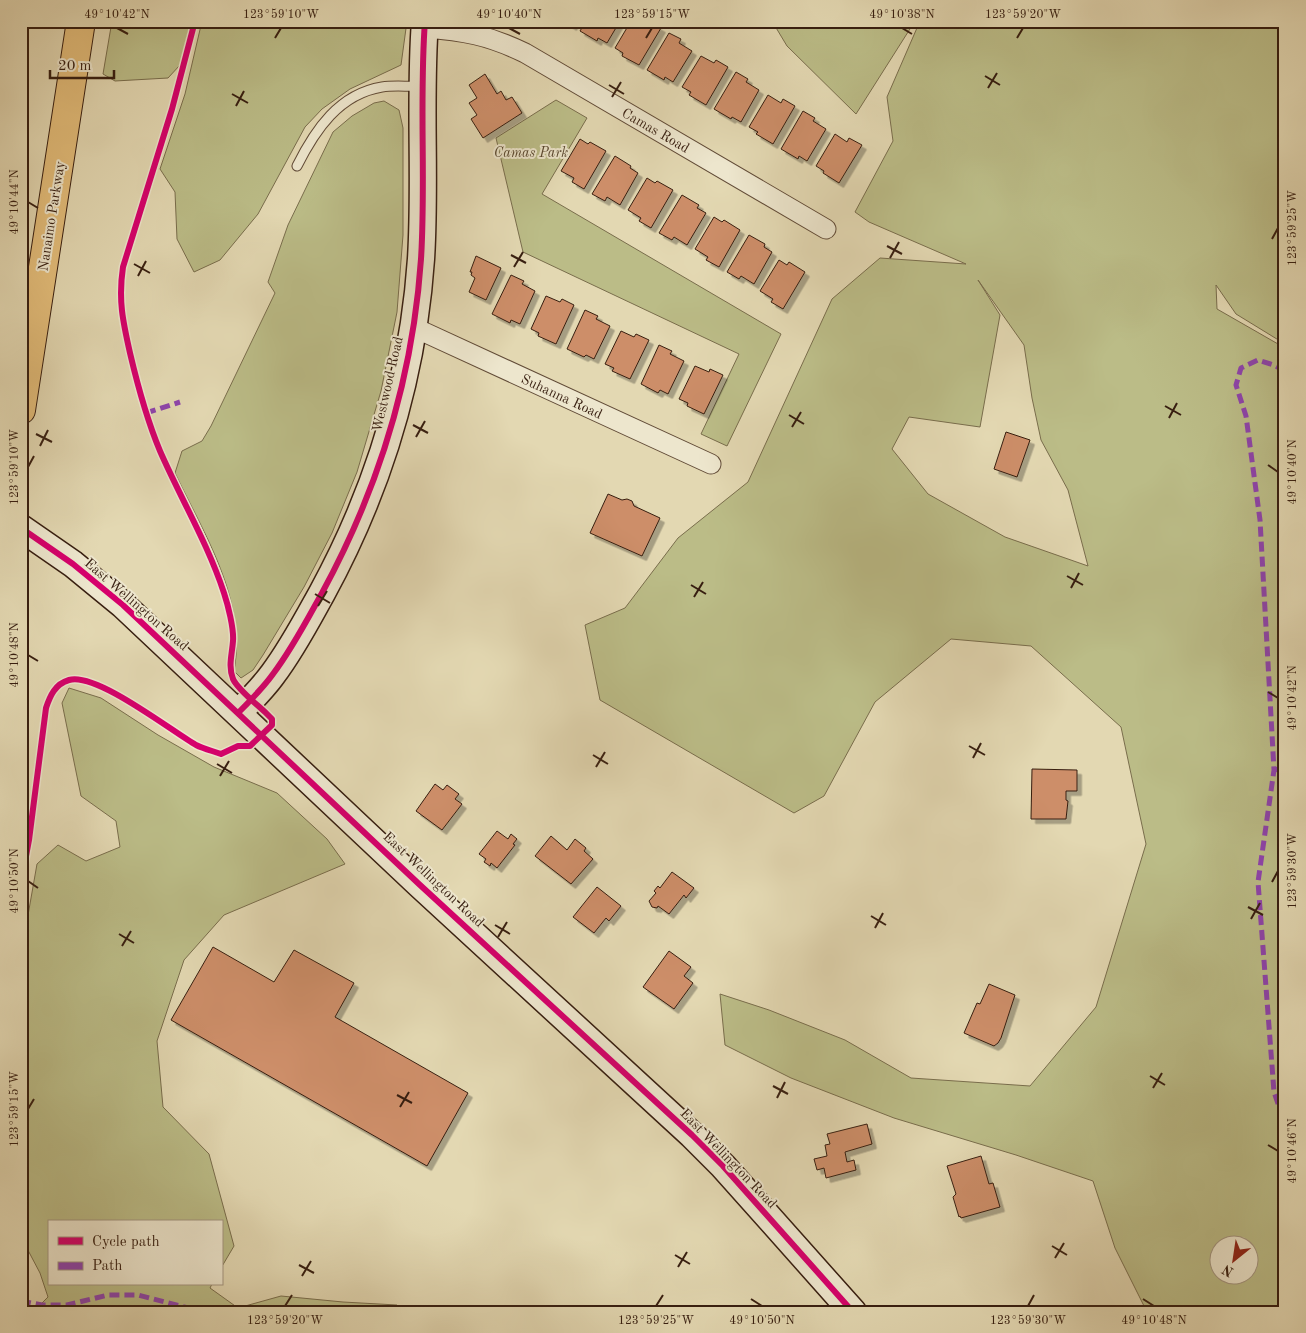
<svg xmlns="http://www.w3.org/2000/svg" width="1306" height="1333" font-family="'Old Standard TT',serif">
	<defs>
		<filter id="shadow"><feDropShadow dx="4.5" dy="4.5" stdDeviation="0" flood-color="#0004"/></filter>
	</defs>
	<rect width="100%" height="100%" fill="#e3d8b2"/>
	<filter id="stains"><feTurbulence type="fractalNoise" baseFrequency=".004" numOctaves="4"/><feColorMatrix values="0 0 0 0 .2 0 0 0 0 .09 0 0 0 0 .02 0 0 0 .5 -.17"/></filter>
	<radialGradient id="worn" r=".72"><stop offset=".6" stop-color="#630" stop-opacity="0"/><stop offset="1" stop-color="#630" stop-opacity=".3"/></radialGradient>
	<path fill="#bbbc87" stroke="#796d4c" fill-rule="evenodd" d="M112 21H191L180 65 168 78 115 81 103 74Z
		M202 21H407L401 65 350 89 322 109 305 127 258 214 220 260 194 272 177 239 175 192 160 169 185 94Z
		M772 21H915L856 114 787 46Z
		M920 21H1285V344L1236 314 1216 285 1217 309 1285 348V1312H1147L1115 1248 1093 1181 1016 1155 894 1118 791 1078 725 1045 720 994 769 1010 845 1040 911 1078 1030 1086 1096 1007 1146 844 1121 727 1031 646 951 639 875 702 824 796 794 813 600 700 585 625 625 608 678 538 748 482 832 299 880 258 966 264 869 222 855 212 893 141 887 97ZM978 280 1024 345 1032 398 1041 440 1068 490 1088 566 1005 537 928 494 892 449 909 417 980 427 1000 315ZM1218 1246H1248V1276H1218Z
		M556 100 587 118 542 194 781 334 727 446 701 434 739 354 523 252 496 138Z
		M384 101 399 110 403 128V235L397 312 381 391 357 472 332 533 304 587 263 655 253 670 241 678 234 671C247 600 204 534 175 473L182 451 202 441 211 426 275 293 268 282 288 225 333 132 352 116 374 103Z
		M69 688 101 698 158 735 214 767 277 793 327 839 345 864 224 915 184 960 157 1041 163 1107 209 1154 234 1246 221 1268V1222H49V1284H212L210 1288 238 1308 281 1296 343 1302 397 1305 404 1312H33L48 1297 40 1273 21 1237V955L37 864 58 845 86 861 120 847 116 821 81 796 62 703Z"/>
	<path fill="#cd8e69" stroke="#371e10" filter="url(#shadow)" d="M564 21H575L572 26Z
		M586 21H620L607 43 598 38 597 41 580 31Z
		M631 21H642L647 24 649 21 661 28 639 65 622 56 623 53 615 48Z
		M669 33 681 39 679 43 692 51 673 82 665 77 664 80 647 70Z
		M701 56 714 63 716 60 728 67 706 105 689 95 691 92 682 87Z
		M736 72 748 79 746 82 759 90 741 122 732 117 731 119 714 109Z
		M485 74 497 94 501 91 506 100 512 97 522 113 483 138 471 119 477 115 469 103 477 98 469 85Z
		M768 95 781 103 783 99 795 106 773 144 756 134 758 132 749 127Z
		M803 111 815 118 813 121 826 129 807 161 799 156 798 159 781 149Z
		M835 134 847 142 849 138 862 145 839 183 823 173 824 171 816 166Z
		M580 139 588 144 590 142 606 151 584 189 572 182 574 178 561 171Z
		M615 156 631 166 630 168 638 173 620 205 607 197 605 201 592 194Z
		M647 178 655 183 657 181 673 190 651 228 639 221 641 218 628 210Z
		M682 195 699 205 697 208 706 213 687 245 674 237 672 240 659 233Z
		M714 217 722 222 724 220 740 230 719 267 706 260 708 257 695 249Z
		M749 235 765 244 764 247 772 252 754 284 741 276 739 279 727 272Z
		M476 256 501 268 486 300 469 292 475 278 471 275 472 272H470Z
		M779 260 787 265 789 262 805 272 783 309 771 302 773 299 760 291Z
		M511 275 524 281 522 284 535 291 520 324 511 320 510 323 492 314Z
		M546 296 560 302 562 299 574 305 556 344 538 336 539 333 531 329Z
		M585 310 598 316 596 319 610 326 594 359 586 355 584 357 567 349Z
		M621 331 634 337 636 334 649 340 630 379 612 371 614 368 605 364Z
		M659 345 672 351 670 354 684 361 668 394 660 390 658 393 641 384Z
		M695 366 709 372 710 369 723 375 704 414 687 406 688 403 679 399Z
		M1006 432 1030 440 1017 477 994 469Z
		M608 494 622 500 627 499 632 501 634 506 660 518 642 556 590 533Z
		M1032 769 1077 770V791H1066V800L1068 801 1066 819H1031Z
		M435 784 443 790 447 785 459 794 455 799 462 804 442 830 416 811Z
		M497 831 508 839 511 834 517 839 513 844 515 845 497 868 491 863 490 866 484 862 486 859 479 854Z
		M551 836 567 850 575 839 586 848 584 851 593 859 571 884 535 856Z
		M672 872 694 888 686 898 684 895 669 914 658 906 657 908 652 907 649 901 656 893 654 891 658 886 660 888Z
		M597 887 621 906 609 921 606 918 594 933 573 917Z
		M213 947 274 982 294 950 354 983 335 1017 468 1093 427 1166 171 1020Z
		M669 951 691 967 684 976 693 983 674 1009 643 987Z
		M989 984 1015 995 1001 1038 998 1043 994 1046 964 1033 977 1003 980 1004Z
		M867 1124 872 1144 845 1152 847 1162 854 1160 856 1170 826 1178 824 1168 817 1170 814 1159 827 1156 825 1145 830 1144 827 1134Z
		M981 1156 989 1184 993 1183 1000 1207 961 1218 960 1216 959 1217 953 1197 956 1194 947 1166Z"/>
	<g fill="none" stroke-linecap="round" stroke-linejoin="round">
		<g stroke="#624c38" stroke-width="11">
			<path id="lane" d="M297 166C315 130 339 94 382 87 395 85 409 87 421 86"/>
		</g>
		<g stroke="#624c38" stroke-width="21">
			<path id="street" d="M424 28C464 31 488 35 525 53L826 229
				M413 327 711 464"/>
		</g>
		<g stroke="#371e10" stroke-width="29">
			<path id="secondary" d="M21 528 73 564 123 605 420 885 692 1135 723 1166 853 1312
				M238 713C251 700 263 688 273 674 292 649 307 620 322 593 378 490 413 376 421 259 426 180 419 100 425 21"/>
		</g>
		<g stroke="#371e10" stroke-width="30">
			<path id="highway" d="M21 410 81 21"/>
		</g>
		<use href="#lane" stroke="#ede6cd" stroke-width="9"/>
		<use href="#street" stroke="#ede6cd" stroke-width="19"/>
		<use href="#secondary" stroke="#ede6cd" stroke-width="26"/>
		<use href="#highway" stroke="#e2bc79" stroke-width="28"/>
		<path stroke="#8e44ad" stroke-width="5" stroke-dasharray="10 5" stroke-linecap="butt" d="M1285 371 1274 365 1258 360 1241 368 1236 385 1246 416 1260 520 1274 770 1258 882 1274 1092 1285 1124
			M146 413 180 402
			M1274 770 1285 768
			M21 1301 42 1305H67L108 1295H138L192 1309 198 1312"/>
		<g stroke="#ede6cd" stroke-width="9">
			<path id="cycleway" d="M21 528 73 564 123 605 420 885 692 1135 723 1166 853 1312
				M238 713C251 700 263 688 273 674 292 649 307 620 322 593 378 490 413 376 421 259 426 180 419 100 425 21
				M21 883 29 840 46 708C50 696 55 684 69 680 96 672 170 730 196 745 204 749 213 751 221 754L238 746H250L272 725V719L267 714C258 705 238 690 233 679 228 666 232 655 233 641 234 629 228 605 224 593 208 544 181 499 160 451 147 420 138 387 130 353 123 322 118 300 123 267L172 109 195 21"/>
		</g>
		<use href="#cycleway" stroke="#d6006c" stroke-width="6"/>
	</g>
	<path fill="none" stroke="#371e10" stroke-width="2" d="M117 28 128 34M509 28 520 34M902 28 912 34M275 38 281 28M646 38 652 28M1017 38 1023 28M985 76 1000 85M609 85 624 94M988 88 997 73M232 94 248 103M612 97 621 82M236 106 244 91M28 202 38 208M1272 239 1278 228M887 246 902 254M511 255 526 263M890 258 899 242M134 264 150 273M514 267 523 252M138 276 146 261M1165 406 1181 415M789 415 804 424M1169 418 1177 403M413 425 428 433M792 427 801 412M36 434 52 442M416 437 425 421M40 446 48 430M1268 465 1278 472M28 467 34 456M1067 576 1083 585M691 585 706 594M1071 588 1079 573M315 594 330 603M694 597 703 582M318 606 327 591M28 655 38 661M1268 692 1278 698M969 746 985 755M593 755 608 764M973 758 981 743M217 764 232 773M596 767 605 752M220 776 229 761M28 881 38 888M1272 882 1278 871M1248 907 1263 915M871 916 886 925M1251 919 1260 903M495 925 510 934M875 928 883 913M119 934 134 943M498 937 507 922M122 946 131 931M1150 1076 1165 1085M773 1086 788 1094M1153 1088 1162 1073M397 1095 412 1103M777 1098 785 1082M400 1107 409 1092M28 1109 34 1099M1268 1145 1278 1151M1052 1246 1067 1255M675 1255 690 1264M1055 1258 1064 1243M299 1265 314 1273M678 1267 687 1252M302 1276 311 1261M751 1299 762 1306M1143 1299 1154 1306M285 1306 292 1295M656 1306 663 1295M1028 1306 1034 1295"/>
	<g text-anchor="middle" stroke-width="4" stroke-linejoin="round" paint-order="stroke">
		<g font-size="14" fill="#371e10" stroke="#ede6cd">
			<text transform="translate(656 130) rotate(30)" y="5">Camas Road</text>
			<text transform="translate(51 216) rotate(-81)" y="5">Nanaimo Parkway</text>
			<text transform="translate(387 384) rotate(-77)" y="5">Westwood Road</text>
			<text transform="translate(562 396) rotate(25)" y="5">Suhanna Road</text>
			<text transform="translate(137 604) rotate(41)" y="5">East Wellington Road</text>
			<text transform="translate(434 879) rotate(43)" y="5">East Wellington Road</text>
			<text transform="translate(729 1158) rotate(46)" y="5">East Wellington Road</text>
		</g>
		<g font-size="14" font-style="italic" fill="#58462e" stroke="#ede6cd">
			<text x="531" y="157">Camas Park</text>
		</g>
	</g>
	<rect width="1306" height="1333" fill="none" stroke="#e3d8b2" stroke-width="55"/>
	<rect x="48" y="1220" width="175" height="65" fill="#ede6cd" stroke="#a49681"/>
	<rect x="58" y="1237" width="25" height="8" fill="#d6006c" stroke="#a49681"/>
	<text x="92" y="1246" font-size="15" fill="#371e10">Cycle path</text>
	<rect x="58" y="1262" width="25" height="8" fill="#8e44ad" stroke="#a49681"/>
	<text x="92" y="1270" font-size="15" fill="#371e10">Path</text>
	<g transform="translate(1234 1260) rotate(210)"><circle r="24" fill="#ede6cd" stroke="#a49681"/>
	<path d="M0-4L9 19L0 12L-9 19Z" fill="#8f2418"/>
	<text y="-8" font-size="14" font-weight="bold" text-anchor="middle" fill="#371e10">N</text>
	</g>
	<path d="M50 70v8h64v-8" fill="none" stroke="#371e10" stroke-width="2.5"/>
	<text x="58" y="70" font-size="15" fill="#371e10" stroke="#ede6cd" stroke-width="4" paint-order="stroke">20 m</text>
	<rect x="28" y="28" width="1250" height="1278" fill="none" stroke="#371e10" stroke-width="2"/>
	<g font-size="12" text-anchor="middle" fill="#371e10">
		<text x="117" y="18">49°10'42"N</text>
		<text x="281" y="18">123°59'10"W</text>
		<text x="509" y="18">49°10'40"N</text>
		<text x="652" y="18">123°59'15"W</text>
		<text x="902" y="18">49°10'38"N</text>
		<text x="1023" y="18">123°59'20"W</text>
		<text transform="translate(14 202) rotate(-90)" y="4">49°10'44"N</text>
		<text transform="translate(1292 228) rotate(-90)" y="4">123°59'25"W</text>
		<text transform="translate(14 467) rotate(-90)" y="4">123°59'10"W</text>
		<text transform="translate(1292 472) rotate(-90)" y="4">49°10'40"N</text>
		<text transform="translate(14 655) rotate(-90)" y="4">49°10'48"N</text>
		<text transform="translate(1292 698) rotate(-90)" y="4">49°10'42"N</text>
		<text transform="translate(1292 871) rotate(-90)" y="4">123°59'30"W</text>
		<text transform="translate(14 881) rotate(-90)" y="4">49°10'50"N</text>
		<text transform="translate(14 1109) rotate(-90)" y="4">123°59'15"W</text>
		<text transform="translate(1292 1151) rotate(-90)" y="4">49°10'46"N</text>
		<text x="285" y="1324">123°59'20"W</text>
		<text x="656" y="1324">123°59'25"W</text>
		<text x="762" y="1324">49°10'50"N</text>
		<text x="1028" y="1324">123°59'30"W</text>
		<text x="1154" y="1324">49°10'48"N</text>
	</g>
	<rect width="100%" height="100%" filter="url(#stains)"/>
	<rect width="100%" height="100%" fill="url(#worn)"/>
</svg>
